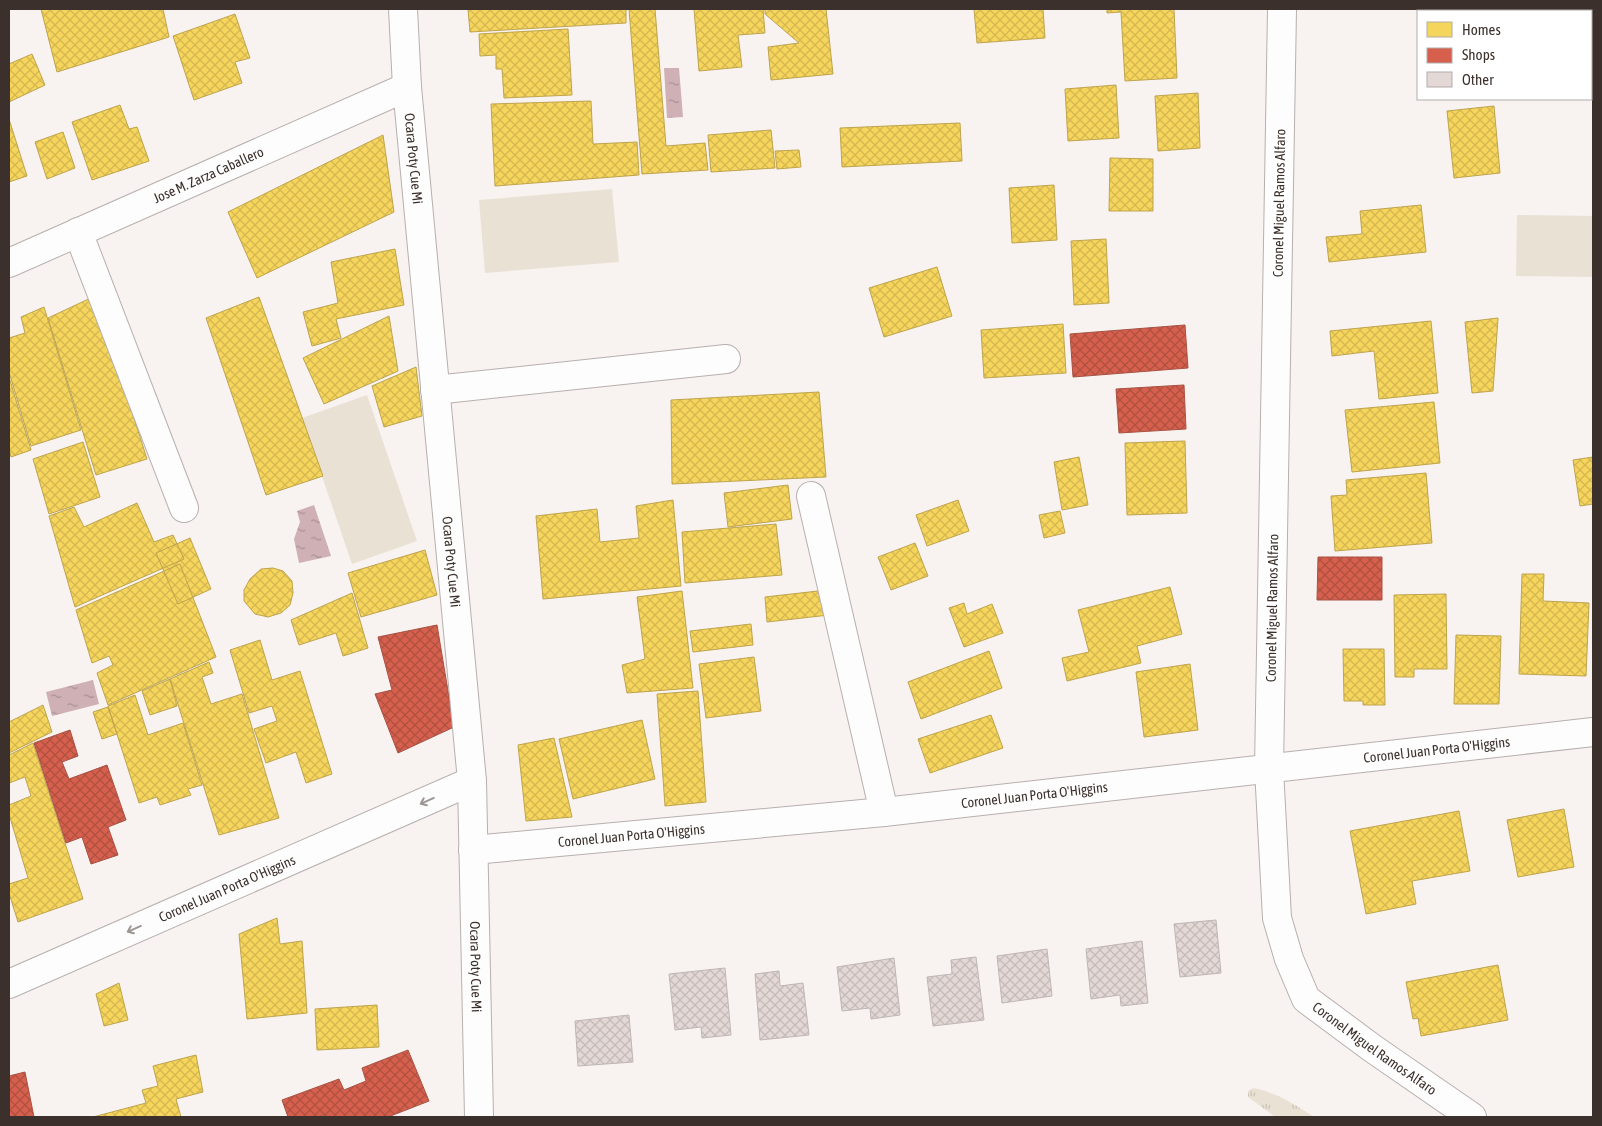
<svg xmlns="http://www.w3.org/2000/svg" width="1602" height="1126" font-family="'Asap Condensed',sans-serif">
	<defs>
		<pattern id="grass-tufts" width="24" height="20" patternUnits="userSpaceOnUse" patternTransform="scale(1.25)"><rect width="24" height="20" fill="#e9e2d4"/><path d="M3 7l-1-3M5 7V3M7 7l1-3M15 17l-1-3M17 17v-4M19 17l1-3" fill="none" stroke="#c9c2b6"/></pattern>
		<pattern id="water-ripples" width="26" height="14" patternUnits="userSpaceOnUse" patternTransform="scale(1.25)"><rect width="26" height="14" fill="#ceb0b5"/><path d="M2 4q2-2 4 0t4 0M15 11q2-2 4 0t4 0" fill="none" stroke="#a89093"/></pattern>
		<pattern id="homes-cross-hatch" width="8" height="8" patternUnits="userSpaceOnUse" patternTransform="scale(1.25)"><rect width="8" height="8" fill="#f6d55c"/><path d="M0 0l8 8M0 8l8-8" fill="none" stroke="#d4b750"/></pattern>
		<pattern id="shops-cross-hatch" width="8" height="8" patternUnits="userSpaceOnUse" patternTransform="scale(1.25)"><rect width="8" height="8" fill="#d6604d"/><path d="M0 0l8 8M0 8l8-8" fill="none" stroke="#af5040"/></pattern>
		<pattern id="building-cross-hatch" width="8" height="8" patternUnits="userSpaceOnUse" patternTransform="scale(1.25)"><rect width="8" height="8" fill="#e3d8d6"/><path d="M0 0l8 8M0 8l8-8" fill="none" stroke="#c4bab8"/></pattern>
	</defs>
	<rect width="100%" height="100%" fill="#f8f2f0"/>
	<path fill="url(#grass-tufts)" d="M1253 1088C1275 1092 1295 1104 1314 1117H1275L1248 1097V1091Z"/>
	<path fill="#e9e2d4" d="M612 189 619 262 485 273 479 200Z
		M1517 215 1593 216V277L1516 276Z
		M367 395 417 541 352 564 302 418Z"/>
	<path fill="url(#water-ripples)" d="M664 68H679L683 117 667 118Z
		M314 505 331 556 299 563 294 539 300 522 297 511Z
		M93 680 99 704 52 716 46 692Z"/>
	<path fill="url(#homes-cross-hatch)" stroke="#bea44d" d="M41 9H163L169 37 57 72Z
		M468 9H626V23L470 32Z
		M629 9H655L666 146 705 143 708 170 642 174Z
		M694 9H763L765 33 738 35 742 67 699 71Z
		M765 9H826L833 74 771 80 768 47 799 43 765 14Z
		M974 9H1043L1045 38 977 43Z
		M1107 9H1174L1177 78 1125 81 1121 12 1107 13Z
		M235 14 250 58 235 62 242 83 194 100 173 36Z
		M568 29 572 95 504 98 502 69H496V55L480 56 479 34Z
		M32 54 45 85 9 102V64Z
		M1116 85 1119 138 1068 141 1065 89Z
		M1198 93 1200 148 1158 151 1155 96Z
		M591 101 593 144 637 142 639 175 495 186 491 104Z
		M120 105 129 129 137 127 149 161 92 180 72 122Z
		M1494 106 1500 173 1454 178 1447 111Z
		M9 119 27 176 9 182Z
		M960 123 962 161 842 167 840 128Z
		M771 130 775 168 711 172 708 135Z
		M63 132 75 168 47 179 35 142Z
		M383 135 394 212 257 278 228 212Z
		M799 150 801 167 777 169 775 151Z
		M1110 158 1153 159V211H1109Z
		M1054 185 1057 240 1012 243 1009 188Z
		M1421 205 1426 252 1329 262 1326 237 1362 234 1360 211Z
		M1106 239 1109 303 1074 305 1071 241Z
		M395 249 404 305 336 319 341 338 312 346 303 312 338 303 331 262Z
		M937 267 952 316 884 337 869 288Z
		M95 296 147 459 96 475 48 318Z
		M259 297 323 476 266 495 206 318Z
		M44 307 81 430 31 446 9 372V338L25 333 21 317Z
		M389 316 398 371 324 404 303 358Z
		M1498 318 1493 391 1472 393 1465 322Z
		M1431 321 1438 393 1379 399 1374 351 1332 356 1330 331Z
		M1063 324 1066 373 984 378 981 330Z
		M416 367 422 416 384 427 372 386Z
		M9 377 31 450 11 457 9 449Z
		M819 392 826 477 672 484 671 400Z
		M1434 402 1440 463 1352 472 1345 410Z
		M1185 441 1187 513 1127 515 1125 443Z
		M83 442 100 497 49 514 33 459Z
		M1079 457 1088 505 1062 510 1054 462Z
		M1593 457V504L1580 506 1573 460Z
		M1426 473 1432 543 1335 551 1331 496 1347 495 1346 480Z
		M788 485 792 519 728 527 724 493Z
		M673 500 681 586 543 599 536 516 597 509 600 542 639 538 636 506Z
		M958 500 969 531 927 546 916 515Z
		M137 503 154 542 173 535 184 559 75 607 49 516 74 507 84 527Z
		M1060 511 1065 533 1044 538 1039 515Z
		M776 524 782 575 685 583 682 532Z
		M190 538 211 589 178 604 156 553Z
		M915 543 928 576 891 590 878 557Z
		M425 550 437 595 361 617 348 573Z
		M180 564 216 657 108 705 97 673 113 665 109 656 92 663 76 610Z
		M273 568 283 571 292 581 293 593 290 605 281 613 268 617 255 614 244 601V590L250 579 261 569Z
		M1522 574H1544L1543 601 1589 603 1586 676 1519 674Z
		M1170 587 1182 634 1137 646 1141 663 1067 681 1062 658 1089 652 1078 610Z
		M827 590 829 615 767 622 765 597Z
		M682 591 693 688 627 693 622 665 645 659 637 597Z
		M352 593 368 648 343 656 336 633 299 645 291 620Z
		M1446 594 1447 669H1414V677H1395L1394 595Z
		M964 603 967 614 992 604 1003 633 964 647 949 608Z
		M751 624 753 645 693 652 690 631Z
		M1456 635 1501 636 1499 704H1454Z
		M260 640 272 680 300 671 332 774 306 783 296 752 266 763 254 729 277 721 272 706 249 713 230 650Z
		M1343 649H1384L1385 705H1363V701H1344Z
		M989 651 1002 688 921 719 908 682Z
		M754 657 761 711 706 718 699 664Z
		M209 662 213 673 202 677 211 704 242 694 279 818 219 835 170 679Z
		M1190 664 1198 730 1144 737 1136 672Z
		M170 679 177 706 150 715 142 691Z
		M698 691 706 802 665 806 657 694Z
		M135 695 148 735 183 723 202 785 188 789 191 795 160 805 157 797 139 803 108 706Z
		M43 705 52 732 9 753V722Z
		M108 707 117 734 102 739 93 712Z
		M991 715 1003 748 930 773 918 739Z
		M642 720 655 779 573 799 559 739Z
		M554 738 572 817 526 821 518 745Z
		M33 743 83 899 18 922 9 893V884L28 878 9 814V805L31 796 25 777 9 783V755Z
		M1564 809 1574 867 1518 877 1507 820Z
		M1459 811 1470 871 1412 881 1416 904 1366 914 1350 831Z
		M277 918 280 944 302 941 307 1013 247 1019 239 934Z
		M1498 965 1508 1020 1421 1036 1418 1018 1413 1019 1406 982Z
		M119 983 128 1020 104 1026 96 994Z
		M377 1005 379 1047 317 1050 315 1009Z
		M196 1055 203 1092 176 1099 181 1117H93L146 1103 142 1090 158 1086 153 1066Z"/>
	<path fill="url(#shops-cross-hatch)" stroke="#a85243" d="M1185 325 1188 368 1073 377 1070 334Z
		M1184 385 1186 429 1119 433 1116 389Z
		M1318 557H1382V600H1317Z
		M437 625 454 727 398 753 375 694 392 690 378 637Z
		M70 730 78 756 62 762 69 779 107 765 126 820 108 827 118 855 91 864 82 837 66 843 34 743Z
		M408 1050 429 1101 388 1117H324L323 1115 318 1117H288L282 1100 339 1079 344 1090 366 1081 362 1068Z
		M25 1072 34 1117H9V1076Z"/>
	<path fill="url(#building-cross-hatch)" stroke="#beb6b5" d="M1216 920 1221 973 1180 977 1174 924Z
		M1142 941 1148 1003 1121 1006 1120 995 1091 999 1086 949Z
		M1047 949 1052 996 1002 1003 997 956Z
		M976 957 984 1020 933 1026 927 977 952 974 951 960Z
		M894 958 900 1015 871 1019 870 1008 842 1011 837 967Z
		M725 968 731 1035 702 1038 701 1027 675 1030 669 974Z
		M779 971 780 986 803 983 809 1035 760 1040 755 974Z
		M629 1015 633 1062 578 1066 575 1021Z"/>
	<g fill="none" stroke-linecap="round" stroke-linejoin="round">
		<g stroke="#b7b0ad" stroke-width="30">
			<g id="minor">
				<path id="s1" d="M403 9 407 87 472 781 479 1117"/>
				<path id="s2" d="M1282 9 1269 769 1277 918 1289 959 1306 999 1372 1048 1472 1117"/>
				<path d="M78 232 184 508"/>
				<path id="s3" d="M9 263 407 87"/>
				<path d="M435 390 726 359"/>
				<path d="M811 496 884 812"/>
				<path id="s4" d="M473 850 884 812 1593 732"/>
				<path id="s5" d="M9 984 472 781"/>
			</g>
		</g>
		<use href="#minor" stroke="#fefdfd" stroke-width="28"/>
	</g>
	<defs><path id="oneway-shaft" d="M-6 0H5M1.5-3L5.5 0L1.5 3" fill="none" stroke-width="1.6" stroke-linecap="round" stroke-linejoin="round" transform="scale(1.25)"/></defs>
	<g stroke="#9c9694">
		<use href="#oneway-shaft" transform="translate(427 801) rotate(156)"/>
		<use href="#oneway-shaft" transform="translate(134 929) rotate(156)"/>
	</g>
	<g text-anchor="middle" stroke-width="5" stroke-linejoin="round" paint-order="stroke">
		<g font-size="14" fill="#3b302b" stroke="#fff">
			<text dy="5" stroke="none"><textPath href="#s1" startOffset="150">Ocara Poty Cue Mi</textPath></text>
			<text dy="5" stroke="none"><textPath href="#s3" startOffset="218">Jose M. Zarza Caballero</textPath></text>
			<text transform="translate(1279 203) rotate(-89)" y="5">Coronel Miguel Ramos Alfaro</text>
			<text dy="5" stroke="none"><textPath href="#s1" startOffset="555">Ocara Poty Cue Mi</textPath></text>
			<text transform="translate(1272 608) rotate(-89)" y="5">Coronel Miguel Ramos Alfaro</text>
			<text dy="5" stroke="none"><textPath href="#s4" startOffset="969">Coronel Juan Porta O'Higgins</textPath></text>
			<text dy="5" stroke="none"><textPath href="#s4" startOffset="564">Coronel Juan Porta O'Higgins</textPath></text>
			<text dy="5" stroke="none"><textPath href="#s4" startOffset="159">Coronel Juan Porta O'Higgins</textPath></text>
			<text dy="5" stroke="none"><textPath href="#s5" startOffset="238">Coronel Juan Porta O'Higgins</textPath></text>
			<text dy="5" stroke="none"><textPath href="#s1" startOffset="961">Ocara Poty Cue Mi</textPath></text>
			<text dy="5" stroke="none"><textPath href="#s2" startOffset="1080">Coronel Miguel Ramos Alfaro</textPath></text>
		</g>
	</g>
	<rect width="1602" height="1126" fill="none" stroke="#3b302b" stroke-width="20"/>
	<rect x="1417" y="10" width="175" height="90" fill="#ffffff" stroke="#b1acaa"/>
	<rect x="1427" y="22" width="25" height="15" fill="#f6d55c" stroke="#b1acaa"/>
	<text x="1462" y="35" font-size="15" fill="#3b302b">Homes</text>
	<rect x="1427" y="48" width="25" height="15" fill="#d6604d" stroke="#b1acaa"/>
	<text x="1462" y="60" font-size="15" fill="#3b302b">Shops</text>
	<rect x="1427" y="72" width="25" height="15" fill="#e3d8d6" stroke="#b1acaa"/>
	<text x="1462" y="85" font-size="15" fill="#3b302b">Other</text>
</svg>
